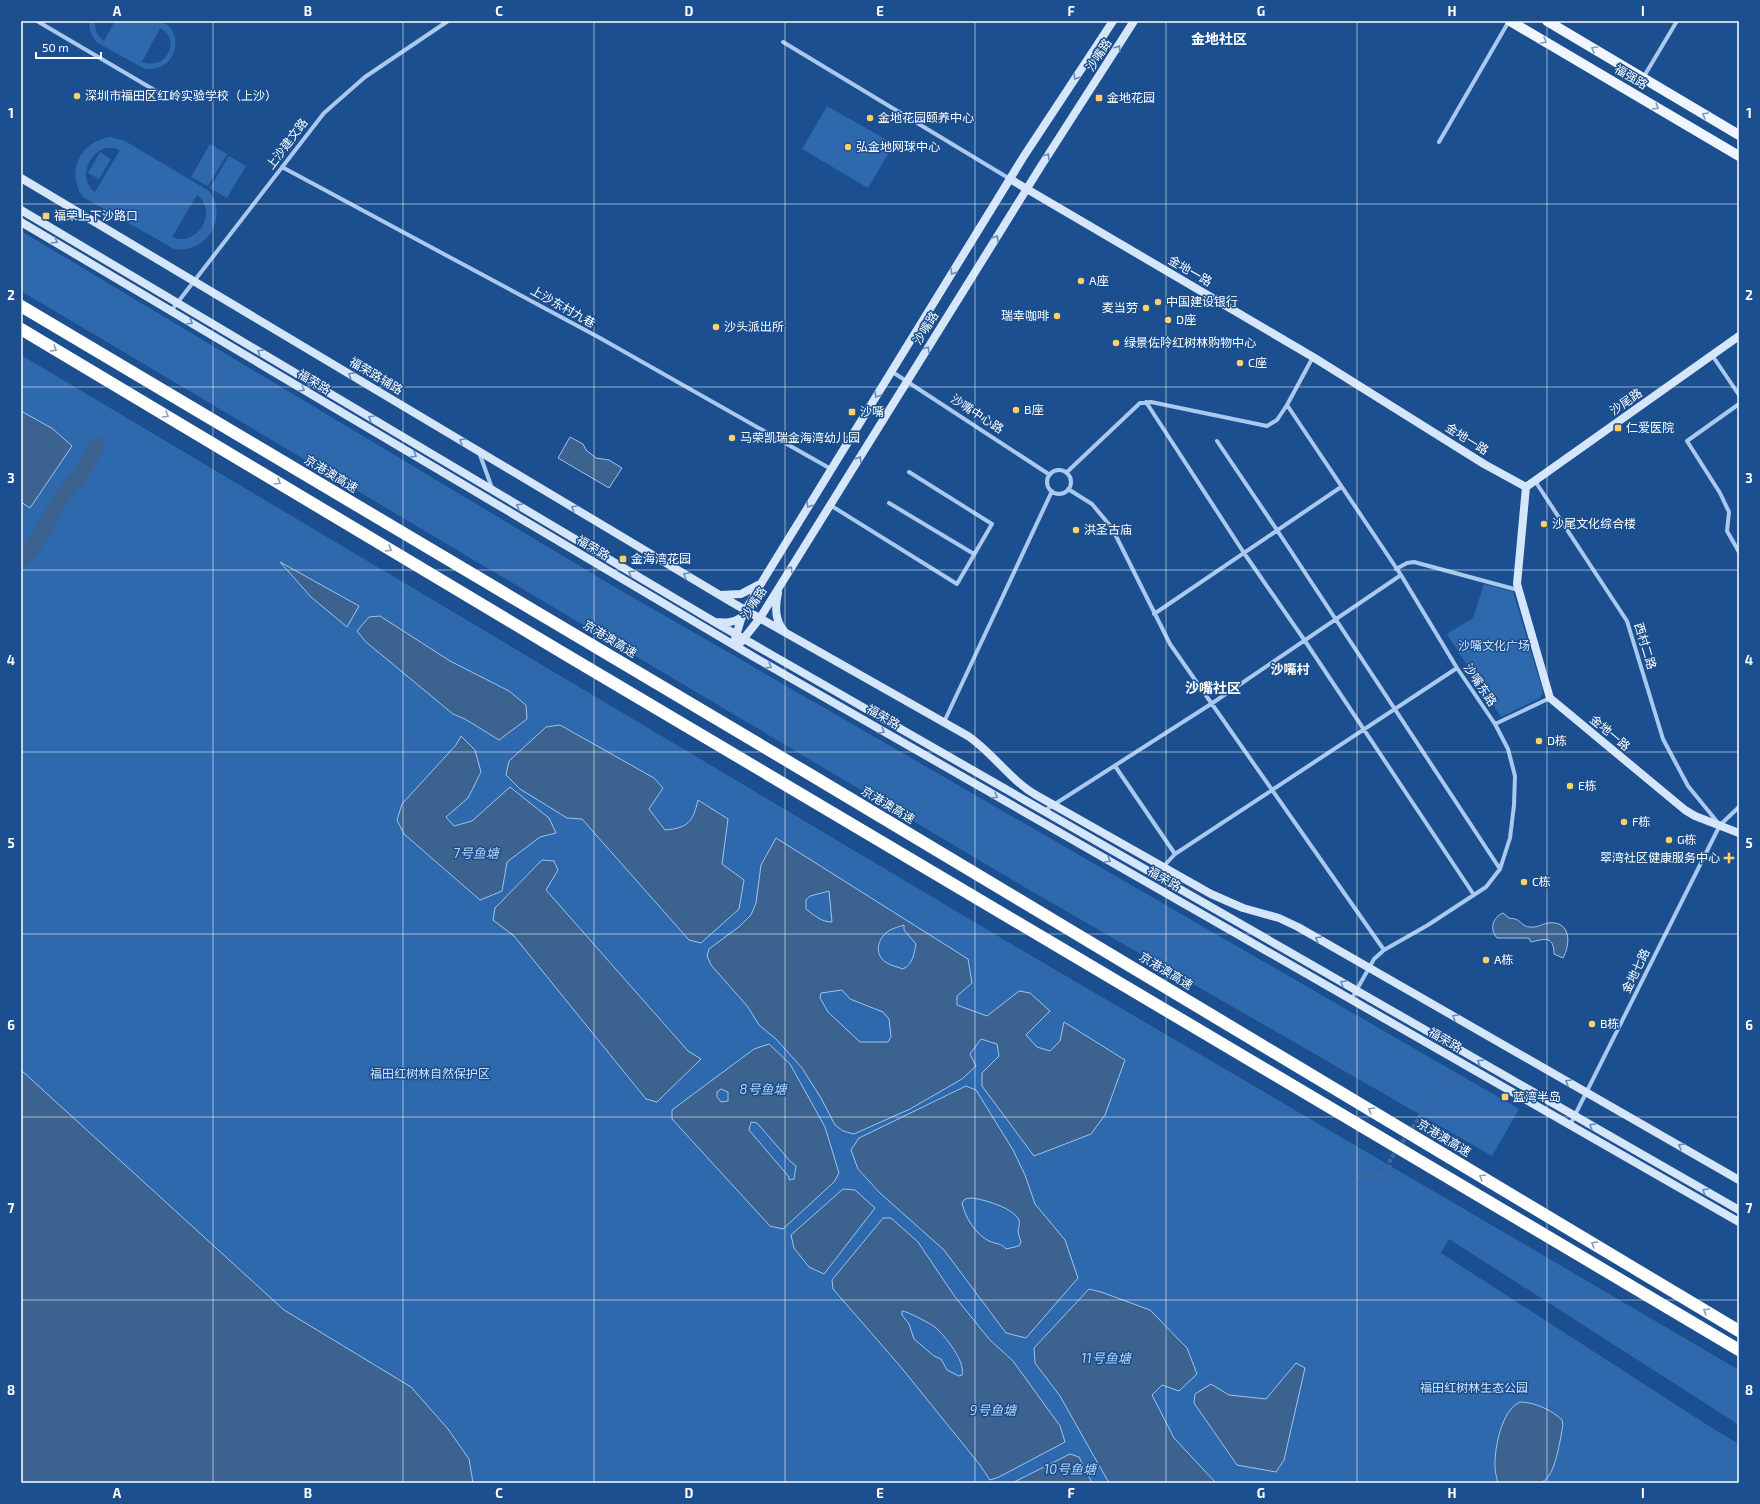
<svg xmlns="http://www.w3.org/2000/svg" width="1760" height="1504" font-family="'Exo 2','Noto Sans SC',sans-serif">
	<rect width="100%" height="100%" fill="#1b4f8f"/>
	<path fill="#2e69ad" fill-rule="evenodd" d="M89 21H94L97 34 104 41 115 21C127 21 149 19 159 21 185 27 180 72 145 69L96 42 90 31ZM160 28C182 40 166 71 142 62Z
		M827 106 894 144 868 188 802 149Z
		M110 137 125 141 209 191C229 218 207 254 174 249L83 197C65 172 81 141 110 137ZM105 148H115L120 150 95 192C78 180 87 155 105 148ZM197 195C219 211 197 248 172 237Z
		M210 144 227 154 208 186 191 177Z
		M100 152 111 159 99 179 88 173Z
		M229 156 246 166 227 198 210 188Z
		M21 231 608 583 1519 1109 1492 1156 1026 888 21 291Z
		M21 355 1008 942 1739 1370V1425L1449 1239 1441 1253 1712 1428 1739 1444V1483H21Z
		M1484 584 1513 592 1543 692 1540 698 1501 717 1447 634 1473 618Z"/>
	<path fill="#3c6290" stroke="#9cc4f0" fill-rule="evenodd" d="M21 411 53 429 72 446 30 508 21 502Z
		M570 437 583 444 586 450 596 458 609 460 622 468 609 488 558 458Z
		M280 562 359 606 347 627 311 597Z
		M380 616 450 661 509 691 526 705 527 719 499 740 465 719 453 714 366 642 357 631 369 617Z
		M560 725 654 778 663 788 649 809 665 830C688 828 693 822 698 800L728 819 722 864 744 880 739 909 701 943 689 940 582 819 567 818 520 789 506 775 509 761 546 727Z
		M461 736 475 750 481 772 468 798 446 817 454 826 472 821 510 787 549 818 556 833 540 837 507 862 502 891 480 900 404 834 397 820 402 804 456 745Z
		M776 838 968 959 972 983 957 996V1005L987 1016 1019 991 1030 993 1050 1011 1026 1035 1037 1047 1050 1051 1060 1041 1064 1022 1125 1060 1105 1115 1091 1134 1034 1156 982 1086V1073L999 1056 997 1044 981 1039 970 1054 976 1066 962 1079 910 1109 854 1134 843 1131 835 1125 821 1098 802 1068 776 1039 759 1025 748 1007 711 965 707 956 709 949 740 926 751 915 756 903 761 865ZM829 891 832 922C821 922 814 915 806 909V900L810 896ZM904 925V930L916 944C914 954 913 964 903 969 898 967 892 966 887 963 875 956 876 942 886 933 890 929 898 927 904 925ZM842 990 850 999 883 1012 889 1019 891 1037 888 1042H860L828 1012 820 998 821 993Z
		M542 860 554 861 558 870 546 890 688 1051 701 1059 657 1102 646 1099 514 936 493 920 495 908Z
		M1503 913 1509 918C1511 919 1513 918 1515 919 1520 920 1523 927 1530 927 1537 928 1542 924 1548 923 1571 920 1571 944 1563 958L1554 954C1554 935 1544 939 1531 942L1529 938H1497C1489 929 1493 917 1503 913Z
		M769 1044 790 1064 825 1127 839 1173 834 1182 783 1229 770 1226 672 1119V1110L754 1049ZM721 1089 728 1092V1101L721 1102 717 1097V1092ZM751 1122 757 1123 790 1161 796 1166 794 1179 789 1180V1177L749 1130Z
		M21 1070 284 1310 411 1387 448 1429 469 1459 473 1483H21Z
		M966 1086 976 1090 1013 1150 1025 1175 1035 1204 1065 1240 1078 1278 1026 1338 1006 1333 944 1250 880 1193 858 1169 851 1150 859 1138ZM971 1198C983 1199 1014 1208 1019 1220 1020 1224 1019 1226 1018 1230 1018 1234 1020 1238 1021 1242L1019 1246 1006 1249C1002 1243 995 1244 989 1241 975 1234 965 1217 962 1203L965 1199Z
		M843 1189 855 1190 875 1208 824 1274 809 1267 794 1248 791 1235Z
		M883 1218H891L918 1242 955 1297 990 1340 1013 1361 1060 1426 1065 1442 999 1477 990 1480 980 1465 900 1366 833 1289 832 1280ZM902 1311C907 1311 931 1324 935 1327 945 1336 966 1362 962 1375L959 1376 947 1370 941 1359 934 1356 914 1339 909 1324 902 1315Z
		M1089 1289 1101 1292 1150 1310 1187 1348 1197 1374 1179 1391 1162 1385 1152 1395 1174 1438 1216 1483H1109L1060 1396 1035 1363 1034 1348Z
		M1296 1363 1305 1368 1284 1460 1276 1472 1237 1465 1194 1403 1195 1394 1211 1384 1229 1395 1266 1399Z
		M1520 1402C1534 1402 1552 1410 1562 1420L1563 1425C1560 1439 1556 1476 1542 1482 1531 1486 1510 1483 1498 1483 1497 1478 1495 1473 1495 1467 1494 1449 1502 1409 1520 1402Z
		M1070 1454 1079 1457 1092 1483H1012Z"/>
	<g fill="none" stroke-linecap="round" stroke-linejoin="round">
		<path stroke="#3c6290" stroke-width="16" d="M21 559 34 546 62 496 84 470 97 445"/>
		<path stroke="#3d69a0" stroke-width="4" stroke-dasharray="4 2" stroke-linecap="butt" d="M1354 1184 1356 1178 1384 1174 1389 1169 1390 1160 1448 1076"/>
		<path stroke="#a9c9ee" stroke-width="4" d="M37 21 156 91
			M783 42 1010 179
			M1643 78 1677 21
			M1439 142 1509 21
			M282 167 600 338 831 469
			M171 311 324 113 365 77 448 21
			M1712 355 1739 395
			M1313 357 1287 405 1401 575 1457 668 1495 724 1508 749 1515 776 1514 805 1510 838 1500 869 1486 887 1428 925 1384 950 1374 959 1351 1000
			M891 371 1050 475
			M1146 402 1244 553 1305 641 1474 895
			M1739 404 1687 441 1720 493 1729 512 1727 531 1739 552
			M1217 441 1277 530 1500 869
			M480 455 492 488
			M1047 482a12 12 0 1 1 24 0a12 12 0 1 1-24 0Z
			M1067 472 1140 403 1151 402 1267 426 1277 420 1287 405
			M1535 481 1627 621 1663 739 1688 786 1719 824
			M1068 489 1092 504 1112 528 1170 644 1384 950
			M889 503 974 554
			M830 505 957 584 992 524 909 472
			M1396 569 1407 563 1414 562 1518 590
			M1154 614 1341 487
			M944 722 1052 491
			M1495 724 1550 698
			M1115 766 1175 854
			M1044 811 1211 704 1401 575
			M1163 867 1175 854 1457 668
			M1570 1125 1720 825 1739 807"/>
		<path stroke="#d6e6fa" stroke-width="8" d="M21 178 733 603 968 736C993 753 1010 780 1036 795L1211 894 1243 908 1279 918 1298 927 1739 1180
			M1010 179 1313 357 1484 464 1526 487
			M21 210 718 624 1739 1210
			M21 222 754 657 1739 1222
			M1526 487 1517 584 1550 698 1685 810 1695 816 1739 833
			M1526 487 1739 336
			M778 593C775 606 775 621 784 631
			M720 595 741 594 758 585
			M715 622C726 623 733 623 742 617
			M735 639 742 616 762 582 1024 156 1113 21
			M741 642 760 618 1041 166 1134 21"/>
		<path stroke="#f0f6ff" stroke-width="10" d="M1510 21 1739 156
			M1547 21 1739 135"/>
		<path stroke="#fff" stroke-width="12" d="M21 306 811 775 1739 1331
			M21 329 563 653 1739 1350"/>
	</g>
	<defs><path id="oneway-chevron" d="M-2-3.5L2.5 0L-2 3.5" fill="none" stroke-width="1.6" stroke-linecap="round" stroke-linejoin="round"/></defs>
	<g stroke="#7b9ac1">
		<use href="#oneway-chevron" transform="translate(1544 41) rotate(31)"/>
		<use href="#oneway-chevron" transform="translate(1594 49) rotate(-149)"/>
		<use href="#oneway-chevron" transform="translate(1656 107) rotate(31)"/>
		<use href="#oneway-chevron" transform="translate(1705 115) rotate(-149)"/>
	</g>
	<g stroke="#668bba">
		<use href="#oneway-chevron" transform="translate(1118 48) rotate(-57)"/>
		<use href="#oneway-chevron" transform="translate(1076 77) rotate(123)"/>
		<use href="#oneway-chevron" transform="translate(1047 156) rotate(-57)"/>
		<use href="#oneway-chevron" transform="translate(996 238) rotate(-58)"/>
		<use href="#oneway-chevron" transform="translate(55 241) rotate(31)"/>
		<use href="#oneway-chevron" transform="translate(953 272) rotate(122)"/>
		<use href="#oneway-chevron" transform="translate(190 322) rotate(31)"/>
		<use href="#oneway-chevron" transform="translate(927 349) rotate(-58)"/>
		<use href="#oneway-chevron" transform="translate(260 352) rotate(-149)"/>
		<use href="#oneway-chevron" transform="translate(351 375) rotate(-149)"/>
		<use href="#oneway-chevron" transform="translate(302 389) rotate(31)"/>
		<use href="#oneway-chevron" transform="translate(877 395) rotate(122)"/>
		<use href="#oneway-chevron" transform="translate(371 418) rotate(-149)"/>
		<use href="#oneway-chevron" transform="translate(462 441) rotate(-149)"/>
		<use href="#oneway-chevron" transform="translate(414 455) rotate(31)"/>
		<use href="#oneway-chevron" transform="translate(859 459) rotate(-58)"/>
		<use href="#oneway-chevron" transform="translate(809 505) rotate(122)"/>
		<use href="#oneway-chevron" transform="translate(519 506) rotate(-149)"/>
		<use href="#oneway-chevron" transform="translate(574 508) rotate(-149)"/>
		<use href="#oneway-chevron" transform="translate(790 569) rotate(-58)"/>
		<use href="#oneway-chevron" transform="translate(631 573) rotate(-149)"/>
		<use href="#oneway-chevron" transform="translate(686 575) rotate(-149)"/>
		<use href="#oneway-chevron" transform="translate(769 666) rotate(30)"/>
		<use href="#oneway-chevron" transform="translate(882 731) rotate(30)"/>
		<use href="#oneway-chevron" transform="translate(995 796) rotate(30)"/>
		<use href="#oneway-chevron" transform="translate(1108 860) rotate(30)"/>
		<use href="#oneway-chevron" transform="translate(1318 939) rotate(-150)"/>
		<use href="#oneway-chevron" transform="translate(1343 983) rotate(-150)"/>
		<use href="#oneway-chevron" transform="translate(1455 1017) rotate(-150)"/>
		<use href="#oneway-chevron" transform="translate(1480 1062) rotate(-150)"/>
		<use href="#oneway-chevron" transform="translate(1568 1082) rotate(-150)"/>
		<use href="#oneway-chevron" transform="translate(1592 1126) rotate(-150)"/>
		<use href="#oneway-chevron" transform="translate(1681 1146) rotate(-150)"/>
		<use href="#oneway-chevron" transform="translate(1705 1191) rotate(-150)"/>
	</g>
	<g stroke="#829ec1">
		<use href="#oneway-chevron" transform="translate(54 349) rotate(31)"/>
		<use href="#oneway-chevron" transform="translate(166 415) rotate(31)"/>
		<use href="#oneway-chevron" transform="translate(278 482) rotate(31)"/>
		<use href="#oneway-chevron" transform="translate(389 549) rotate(31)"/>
		<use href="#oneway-chevron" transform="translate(1371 1110) rotate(-149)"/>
		<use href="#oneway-chevron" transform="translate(1482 1177) rotate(-149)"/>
		<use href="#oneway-chevron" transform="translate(1594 1244) rotate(-149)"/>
		<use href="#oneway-chevron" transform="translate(1706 1311) rotate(-149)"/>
	</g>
	<path fill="none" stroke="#fff" stroke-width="1" stroke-opacity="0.55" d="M213 21V1483M403 21V1483M594 21V1483M785 21V1483M975 21V1483M1166 21V1483M1357 21V1483M1547 21V1483M21 204H1739M21 387H1739M21 570H1739M21 752H1739M21 934H1739M21 1117H1739M21 1300H1739"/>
	<g fill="#ffd166" stroke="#1b4f8f" stroke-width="1.5">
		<circle cx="77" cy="96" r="4"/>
		<rect x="1095" y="94" width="8" height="8" rx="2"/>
		<circle cx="870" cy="118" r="4"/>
		<circle cx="848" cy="147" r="4"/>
		<rect x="42" y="212" width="8" height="8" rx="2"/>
		<circle cx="1081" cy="281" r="4"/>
		<circle cx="1158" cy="302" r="4"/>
		<circle cx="1146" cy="308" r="4"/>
		<circle cx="1057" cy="316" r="4"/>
		<circle cx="1168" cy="320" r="4"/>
		<circle cx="716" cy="327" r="4"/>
		<circle cx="1116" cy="343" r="4"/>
		<circle cx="1240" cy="363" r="4"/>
		<circle cx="1016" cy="410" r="4"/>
		<rect x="848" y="408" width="8" height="8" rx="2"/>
		<rect x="1614" y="424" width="8" height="8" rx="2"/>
		<circle cx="732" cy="438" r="4"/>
		<circle cx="1544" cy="524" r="4"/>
		<circle cx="1076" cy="530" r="4"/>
		<rect x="619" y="555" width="8" height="8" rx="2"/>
		<circle cx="1539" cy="741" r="4"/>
		<circle cx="1570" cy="786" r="4"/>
		<circle cx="1624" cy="822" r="4"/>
		<circle cx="1669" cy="840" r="4"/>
		<path d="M1727 852h4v4h4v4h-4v4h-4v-4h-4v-4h4z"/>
		<circle cx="1524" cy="882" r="4"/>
		<circle cx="1486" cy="960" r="4"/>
		<circle cx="1592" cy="1024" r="4"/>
		<rect x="1501" y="1093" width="8" height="8" rx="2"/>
	</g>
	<g text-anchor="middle" stroke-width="3" stroke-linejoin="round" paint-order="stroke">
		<g font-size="12" fill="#fff" stroke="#1b4f8f">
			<text transform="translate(1099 55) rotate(-57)" y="4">沙嘴路</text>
			<text transform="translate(1631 77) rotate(31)" y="4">福强路</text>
			<text transform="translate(287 144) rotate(-53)" y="4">上沙建文路</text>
			<text transform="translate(1190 271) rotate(30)" y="4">金地一路</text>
			<text transform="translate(563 307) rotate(29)" y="4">上沙东村九巷</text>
			<text transform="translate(926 328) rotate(-58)" y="4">沙嘴路</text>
			<text transform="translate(376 376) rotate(31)" y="4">福荣路辅路</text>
			<text transform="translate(314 382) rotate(31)" y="4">福荣路</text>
			<text transform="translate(1626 402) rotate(-35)" y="4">沙尾路</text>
			<text transform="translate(977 414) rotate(33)" y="4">沙嘴中心路</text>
			<text transform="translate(1467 439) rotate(32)" y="4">金地一路</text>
			<text transform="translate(331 474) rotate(31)" y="4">京港澳高速</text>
			<text transform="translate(593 548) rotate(31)" y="4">福荣路</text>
			<text transform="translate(754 603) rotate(-57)" y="4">沙嘴路</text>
			<text transform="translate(610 639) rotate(31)" y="4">京港澳高速</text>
			<text transform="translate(1645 646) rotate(73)" y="4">西村二路</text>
			<text transform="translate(1480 685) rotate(56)" y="4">沙嘴东路</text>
			<text transform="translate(883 717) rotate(30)" y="4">福荣路</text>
			<text transform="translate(1610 733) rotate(40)" y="4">金地一路</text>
			<text transform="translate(888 805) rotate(31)" y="4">京港澳高速</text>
			<text transform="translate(1164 879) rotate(30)" y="4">福荣路</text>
			<text transform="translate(1166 971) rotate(31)" y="4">京港澳高速</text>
			<text transform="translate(1636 971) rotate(-64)" y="4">金地七路</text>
			<text transform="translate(1445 1040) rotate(30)" y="4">福荣路</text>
			<text transform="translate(1444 1138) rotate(31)" y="4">京港澳高速</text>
		</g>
		<g font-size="12" fill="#fff" stroke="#1b4f8f" text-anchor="start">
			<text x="85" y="100">深圳市福田区红岭实验学校（上沙）</text>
			<text x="1107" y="102">金地花园</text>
			<text x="878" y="122">金地花园颐养中心</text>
			<text x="856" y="151">弘金地网球中心</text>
			<text x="54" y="220">福荣上下沙路口</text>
			<text x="1089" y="285">A座</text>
			<text x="1166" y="306">中国建设银行</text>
			<text x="1138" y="312" text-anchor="end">麦当劳</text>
			<text x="1049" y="320" text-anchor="end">瑞幸咖啡</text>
			<text x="1176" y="324">D座</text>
			<text x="724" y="331">沙头派出所</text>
			<text x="1124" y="347">绿景佐阾红树林购物中心</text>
			<text x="1248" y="367">C座</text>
			<text x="1024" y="414">B座</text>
			<text x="860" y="416">沙嘴</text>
			<text x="1626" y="432">仁爱医院</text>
			<text x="740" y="442">马荣凯瑞金海湾幼儿园</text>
			<text x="1552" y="528">沙尾文化综合楼</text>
			<text x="1084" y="534">洪圣古庙</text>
			<text x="631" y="563">金海湾花园</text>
			<text x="1547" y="745">D栋</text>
			<text x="1578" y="790">E栋</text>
			<text x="1632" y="826">F栋</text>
			<text x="1677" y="844">G栋</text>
			<text x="1720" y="862" text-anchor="end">翠湾社区健康服务中心</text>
			<text x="1532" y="886">C栋</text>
			<text x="1494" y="964">A栋</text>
			<text x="1600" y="1028">B栋</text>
			<text x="1513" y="1101">蓝湾半岛</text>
		</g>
		<g font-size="12" fill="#cfe3fa" stroke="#1b4f8f">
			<text x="1494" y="650">沙嘴文化广场</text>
			<text x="430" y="1078">福田红树林自然保护区</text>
			<text x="1474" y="1392">福田红树林生态公园</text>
		</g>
		<g font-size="13" font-weight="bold" fill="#fff" stroke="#1b4f8f">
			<text x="1290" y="674">沙嘴村</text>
		</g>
		<g font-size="13" font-style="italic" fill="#b5d3f5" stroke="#1b4f8f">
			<text x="476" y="858">7号鱼塘</text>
			<text x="763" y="1094">8号鱼塘</text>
			<text x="1106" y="1363">11号鱼塘</text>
			<text x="993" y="1415">9号鱼塘</text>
			<text x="1070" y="1474">10号鱼塘</text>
		</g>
		<g font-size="14" font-weight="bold" fill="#fff" stroke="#1b4f8f">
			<text x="1219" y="44">金地社区</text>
			<text x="1213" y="693">沙嘴社区</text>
		</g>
	</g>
	<rect width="1760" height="1504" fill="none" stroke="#1b4f8f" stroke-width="44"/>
	<path d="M36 52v6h65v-6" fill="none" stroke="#ffffff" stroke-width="2"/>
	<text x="42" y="52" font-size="12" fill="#ffffff" stroke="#1b4f8f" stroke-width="3" paint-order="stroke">50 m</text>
	<rect x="22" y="22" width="1716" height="1460" fill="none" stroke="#fff" stroke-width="1.5"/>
	<g font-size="13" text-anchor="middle" font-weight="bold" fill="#fff">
		<text x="117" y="16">A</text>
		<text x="308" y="16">B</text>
		<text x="499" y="16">C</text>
		<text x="689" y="16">D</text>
		<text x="880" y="16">E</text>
		<text x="1071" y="16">F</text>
		<text x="1261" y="16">G</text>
		<text x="1452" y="16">H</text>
		<text x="1643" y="16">I</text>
		<text x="11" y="118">1</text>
		<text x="1749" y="118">1</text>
		<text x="11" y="300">2</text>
		<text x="1749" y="300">2</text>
		<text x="11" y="483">3</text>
		<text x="1749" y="483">3</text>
		<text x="11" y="665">4</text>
		<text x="1749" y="665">4</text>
		<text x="11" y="848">5</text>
		<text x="1749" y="848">5</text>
		<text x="11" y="1030">6</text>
		<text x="1749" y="1030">6</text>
		<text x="11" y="1213">7</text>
		<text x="1749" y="1213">7</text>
		<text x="11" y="1395">8</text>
		<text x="1749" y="1395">8</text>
		<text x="117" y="1498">A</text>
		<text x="308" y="1498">B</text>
		<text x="499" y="1498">C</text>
		<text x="689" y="1498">D</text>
		<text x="880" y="1498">E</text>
		<text x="1071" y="1498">F</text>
		<text x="1261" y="1498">G</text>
		<text x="1452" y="1498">H</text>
		<text x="1643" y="1498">I</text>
	</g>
</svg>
